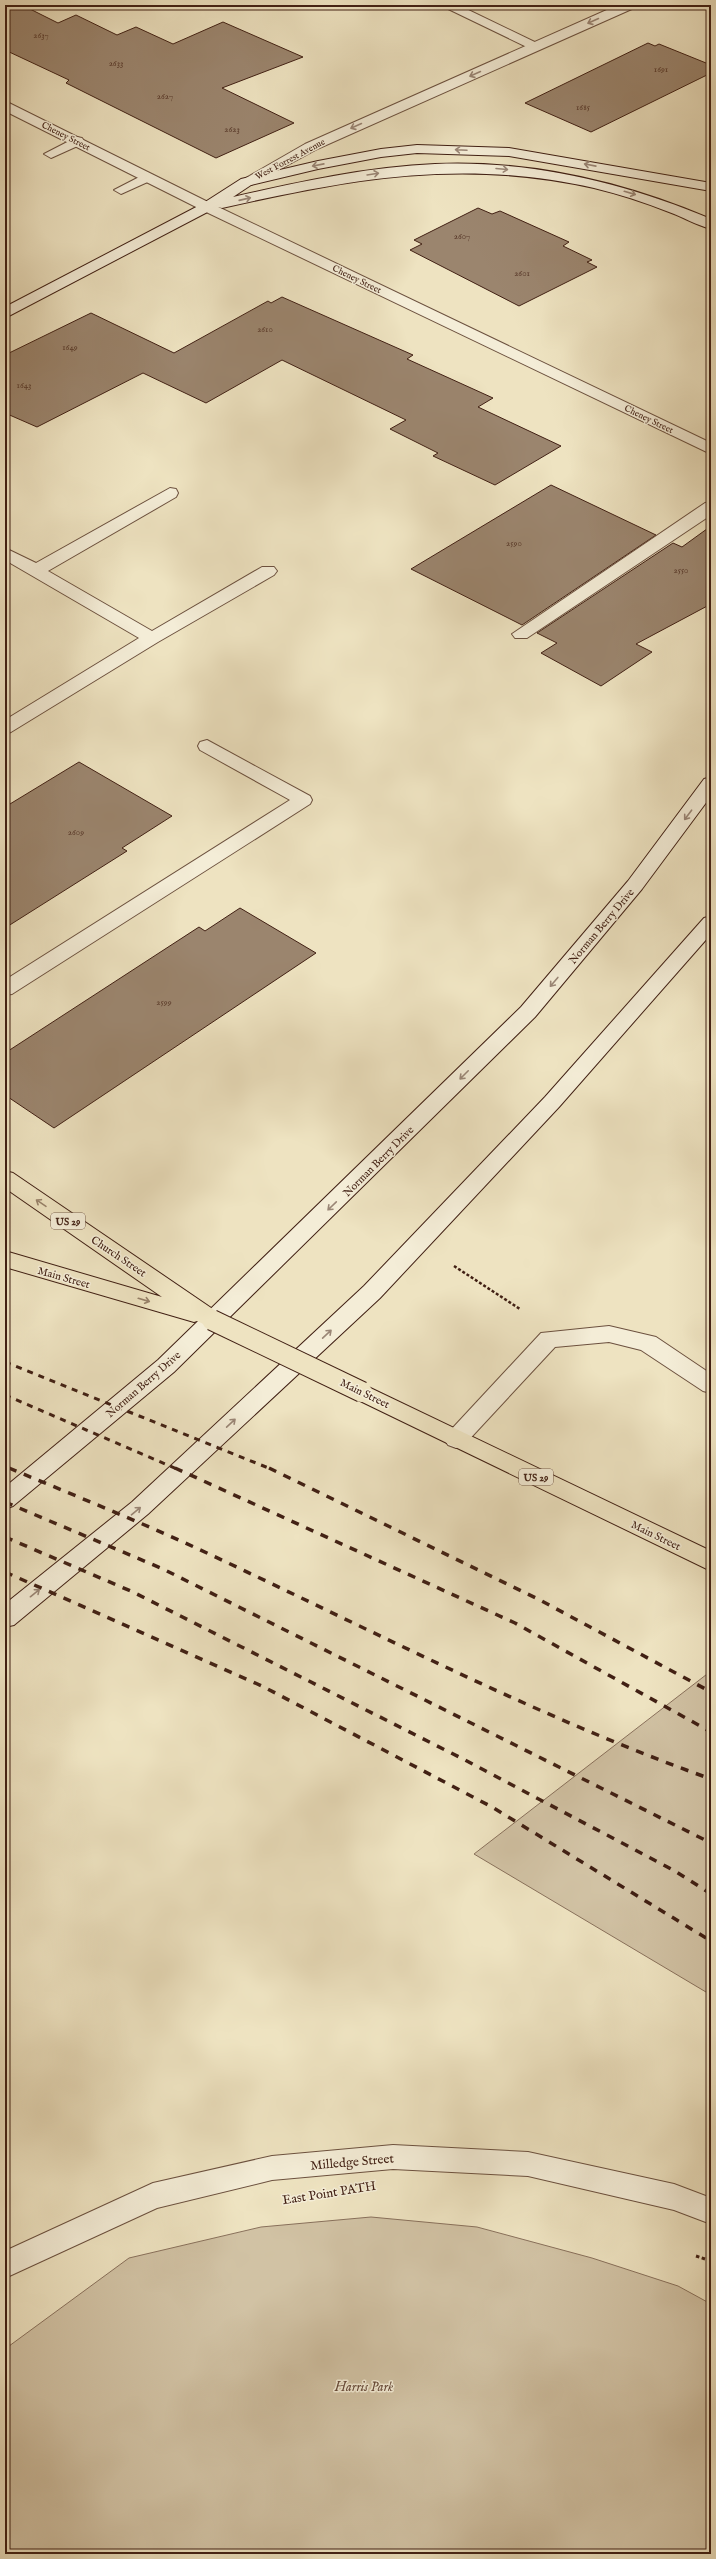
<svg xmlns="http://www.w3.org/2000/svg" width="716" height="2559" font-family="'IM FELL English',serif">
	<rect width="100%" height="100%" fill="#eee3c1"/>
	<filter id="stains"><feTurbulence type="fractalNoise" baseFrequency=".005" numOctaves="4"/><feColorMatrix values="0 0 0 0 .2 0 0 0 0 .09 0 0 0 0 .02 0 0 0 .5 -.17"/></filter>
	<radialGradient id="worn" r=".72"><stop offset=".6" stop-color="#630" stop-opacity="0"/><stop offset="1" stop-color="#630" stop-opacity=".3"/></radialGradient>
	<path fill="#d1c2a4" stroke="#89715c" d="M711 1671V1995L474 1854Z
		M371 2217 477 2227 592 2258 678 2286 711 2304V2554H5V2349L129 2258 261 2227Z"/>
	<path fill="#9b856e" stroke="#412014" d="M5 5H22L58 23 76 15 117 35 136 27 173 44 223 22 303 57 222 88 294 123 216 158 66 83 69 80 5 50Z
		M648 43 655 46 659 44 711 65V73L591 132 525 103Z
		M478 208 492 214 500 211 569 242 563 246 592 260 587 262 597 267 519 306 410 250 422 244 414 240Z
		M282 297 413 355 407 359 493 398 478 407 561 446 495 485 433 456 438 453 390 429 406 420 282 360 206 403 143 373 37 427 5 413V355L91 313 174 353 268 301 271 303Z
		M551 485 656 535 522 625 411 569Z
		M711 526V604L636 644 652 652 601 686 541 653 557 643 537 633 673 543 682 547Z
		M79 762 172 816 122 848 127 851 5 928V807Z
		M240 908 316 953 54 1128 5 1095V1053L199 927 205 931Z"/>
	<g fill="none" stroke-linecap="round" stroke-linejoin="round">
		<g stroke="#6c513f" stroke-width="2">
			<path id="service" d="M440 5H458L543 46 536 50 531 49Z
				M77 137 82 138 84 141 82 144 51 158 44 154Z
				M147 173 154 177 152 180 121 194 114 190Z
				M170 488 176 489 178 493 176 497 48 571 152 631 262 567H274L277 571 274 575 158 642 11 732 5 734V720L139 638 5 560V548L36 563Z
				M711 502V515L527 638H515L512 634 705 503Z
				M207 740 310 796 312 800 310 804 12 994 5 995V980L290 800 200 750 198 746 200 742Z
				M609 1326 656 1337 711 1374V1393L703 1391 641 1350 609 1342 555 1347 464 1445 456 1448 448 1445 444 1439 448 1433 541 1333Z"/>
		</g>
		<g stroke="#6c513f" stroke-width="2">
			<path id="minor" d="M618 5H636L634 8 315 150 251 185H241L239 182 305 144Z
				M5 101 212 204 711 443V454L202 210 5 111Z
				M393 2145 528 2152 674 2184 711 2198V2224L674 2210 528 2176 393 2169 272 2180 157 2208 5 2278V2251L153 2183 272 2156Z"/>
		</g>
		<g stroke="#412014" stroke-width="2">
			<path id="secondary" d="M417 145 509 148 711 183V191L509 156 417 153 381 157 318 169 251 185 233 197C299 182 366 167 435 164 530 160 624 182 711 219V229C696 225 683 217 669 212 644 202 619 194 594 188 462 158 350 179 222 208L217 207 5 318V307L202 204 241 179 318 161 381 149Z
				M711 777V796L642 889 535 1017 174 1372 13 1506 5 1509V1487L158 1360 521 1007 628 881 704 779Z
				M711 916V934L559 1107 380 1298 148 1514 14 1625 5 1627V1604L132 1502 364 1286 545 1097 704 918Z"/>
		</g>
		<g stroke="#412014" stroke-width="2">
			<path id="primary" d="M5 1171 13 1173 220 1314 223 1320 220 1326 212 1328 197 1321 194 1322 5 1267V1251L162 1297 5 1188Z
				M362 1384 711 1551V1571L354 1398 351 1392 354 1386Z"/>
		</g>
		<path stroke="#412014" stroke-width="2.5" stroke-dasharray="3 2" stroke-linecap="butt" d="M454 1266 520 1309"/>
		<path stroke="#412014" stroke-width="3" stroke-dasharray="3.5 2.5" stroke-linecap="butt" d="M696 2256 711 2261"/>
		<use href="#service" fill="#f4edd7" fill-rule="evenodd"/>
		<use href="#minor" fill="#f4edd7" fill-rule="evenodd"/>
		<use href="#secondary" fill="#f4edd7" fill-rule="evenodd"/>
		<use href="#primary" fill="#eee3c1" fill-rule="evenodd"/>
		<path stroke="#412014" stroke-width="3" stroke-dasharray="6 6" stroke-linecap="butt" d="M5 1362 271 1469
			M5 1395 177 1469
			M5 1466 11 1469"/>
		<path stroke="#412014" stroke-width="3.5" stroke-dasharray="8 8" stroke-linecap="butt" d="M9 1468C71 1494 133 1519 194 1547 366 1627 532 1715 711 1779
			M175 1468 515 1623 711 1732
			M269 1468 538 1599 711 1692
			M5 1502 163 1569 711 1843
			M5 1537 133 1592 463 1759 675 1871 711 1894
			M5 1572 262 1686 492 1807 711 1941"/>
		<g stroke="#412014" stroke-width="22" stroke-linecap="butt">
			<path id="primary-bridge" d="M212 1320 362 1392"/>
		</g>
		<use href="#primary-bridge" stroke="#eee3c1" stroke-width="20"/>
	</g>
	<defs><path id="oneway-shaft" d="M-6 0H5M1.5-3L5.5 0L1.5 3" fill="none" stroke-width="1.6" stroke-linecap="round" stroke-linejoin="round"/></defs>
	<g stroke="#9a8676">
		<use href="#oneway-shaft" transform="translate(593 21) rotate(156)"/>
		<use href="#oneway-shaft" transform="translate(475 74) rotate(156)"/>
		<use href="#oneway-shaft" transform="translate(356 126) rotate(156)"/>
		<use href="#oneway-shaft" transform="translate(461 150) rotate(-177)"/>
		<use href="#oneway-shaft" transform="translate(318 165) rotate(169)"/>
		<use href="#oneway-shaft" transform="translate(590 165) rotate(-169)"/>
		<use href="#oneway-shaft" transform="translate(502 169) rotate(5)"/>
		<use href="#oneway-shaft" transform="translate(373 174) rotate(-9)"/>
		<use href="#oneway-shaft" transform="translate(630 193) rotate(16)"/>
		<use href="#oneway-shaft" transform="translate(245 199) rotate(-13)"/>
		<use href="#oneway-shaft" transform="translate(688 815) rotate(127)"/>
		<use href="#oneway-shaft" transform="translate(554 982) rotate(130)"/>
		<use href="#oneway-shaft" transform="translate(464 1075) rotate(135)"/>
		<use href="#oneway-shaft" transform="translate(332 1206) rotate(136)"/>
		<use href="#oneway-shaft" transform="translate(327 1334) rotate(-43)"/>
		<use href="#oneway-shaft" transform="translate(231 1423) rotate(-43)"/>
		<use href="#oneway-shaft" transform="translate(136 1511) rotate(-40)"/>
		<use href="#oneway-shaft" transform="translate(35 1593) rotate(-39)"/>
	</g>
	<g stroke="#98826a">
		<use href="#oneway-shaft" transform="translate(41 1203) rotate(-146)"/>
		<use href="#oneway-shaft" transform="translate(144 1300) rotate(16)"/>
	</g>
	<g text-anchor="middle" stroke-width="3" stroke-linejoin="round" paint-order="stroke">
		<g font-size="9" fill="#58392a">
			<text x="41" y="38">2637</text>
			<text x="116" y="66">2633</text>
			<text x="661" y="72">1691</text>
			<text x="165" y="99">2627</text>
			<text x="583" y="110">1685</text>
			<text x="232" y="132">2623</text>
			<text x="462" y="239">2607</text>
			<text x="522" y="276">2601</text>
			<text x="265" y="332">2610</text>
			<text x="70" y="350">1649</text>
			<text x="24" y="388">1643</text>
			<text x="514" y="546">2590</text>
			<text x="681" y="573">2550</text>
			<text x="76" y="835">2609</text>
			<text x="164" y="1005">2599</text>
		</g>
		<g font-size="9" fill="#412014" stroke="#f4edd7">
			<text transform="translate(66 136) rotate(27)" y="3">Cheney Street</text>
			<text transform="translate(290 159) rotate(-28)" y="3">West Forrest Avenue</text>
			<text transform="translate(357 279) rotate(26)" y="3">Cheney Street</text>
			<text transform="translate(649 419) rotate(26)" y="3">Cheney Street</text>
		</g>
		<g fill="#f4edd7" stroke="#775e4e" stroke-width="1">
			<rect x="51" y="1213" width="34" height="16" rx="3"/>
			<rect x="519" y="1469" width="34" height="16" rx="3"/>
		</g>
		<g font-size="10" font-weight="bold" fill="#412014">
			<text x="68" y="1225">US 29</text>
			<text x="536" y="1481">US 29</text>
		</g>
		<g font-size="11" fill="#412014" stroke="#f4edd7">
			<text transform="translate(601 926) rotate(-50)" y="4">Norman Berry Drive</text>
			<text transform="translate(378 1161) rotate(-45)" y="4">Norman Berry Drive</text>
			<text transform="translate(119 1256) rotate(34)" y="4">Church Street</text>
			<text transform="translate(64 1277) rotate(16)" y="4">Main Street</text>
			<text transform="translate(143 1384) rotate(-41)" y="4">Norman Berry Drive</text>
			<text transform="translate(365 1393) rotate(26)" y="4">Main Street</text>
			<text transform="translate(656 1535) rotate(26)" y="4">Main Street</text>
		</g>
		<g font-size="13" fill="#412014" stroke="#f4edd7">
			<text transform="translate(352 2161) rotate(-5)" y="5">Milledge Street</text>
			<text transform="translate(329 2192) rotate(-9)" y="5">East Point PATH</text>
		</g>
		<g font-size="13" font-style="italic" fill="#654838" stroke="#f4edd7">
			<text x="364" y="2391">Harris Park</text>
		</g>
	</g>
	<rect width="716" height="2559" fill="none" stroke="#eee3c1" stroke-width="20"/>
	<rect x="6" y="6" width="704" height="2547" fill="none" stroke="#412014" stroke-width="2"/>
	<rect x="10" y="10" width="696" height="2539" fill="none" stroke="#412014"/>
	<rect width="100%" height="100%" filter="url(#stains)"/>
	<rect width="100%" height="100%" fill="url(#worn)"/>
</svg>
